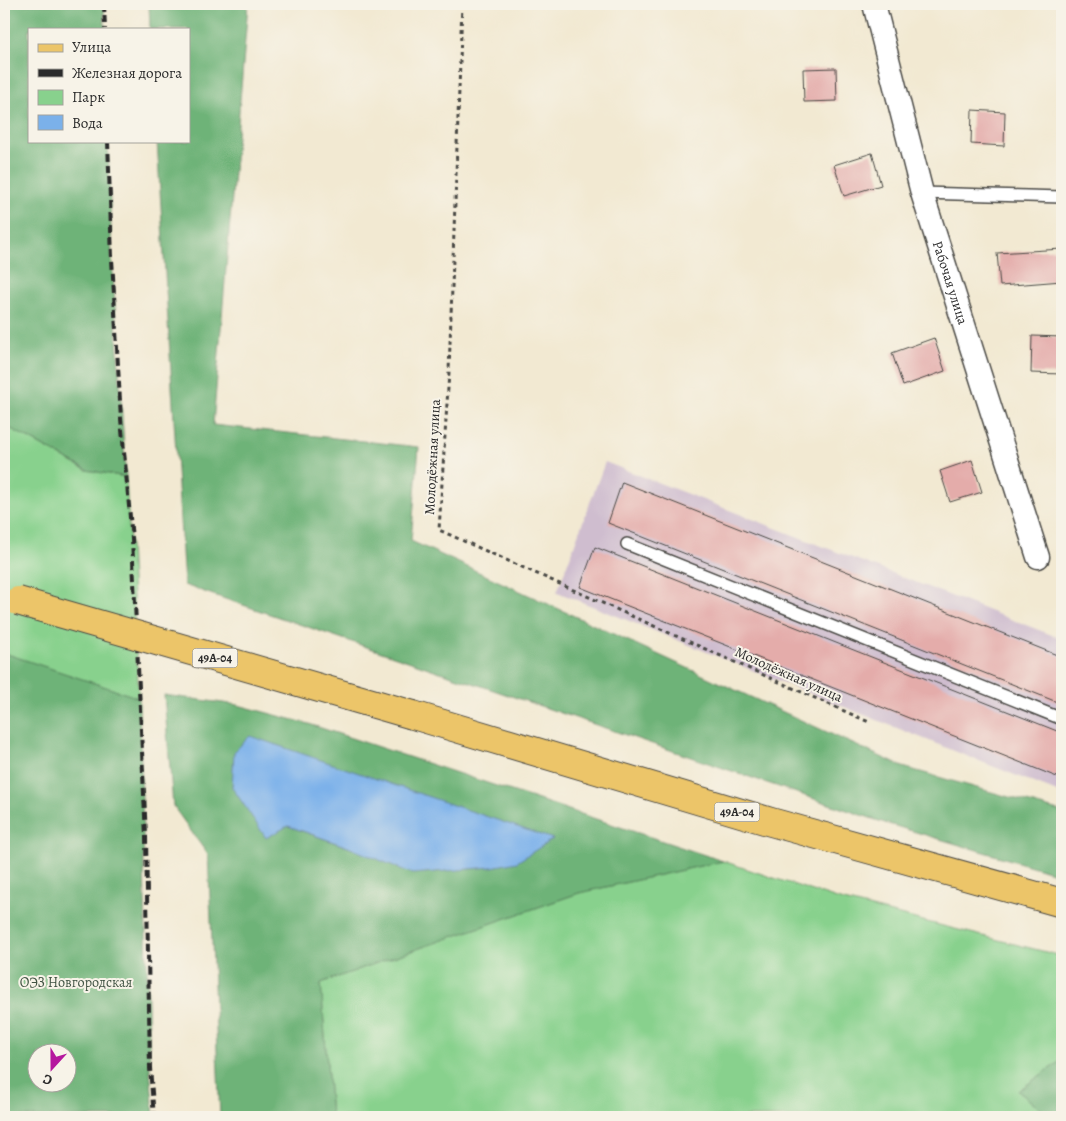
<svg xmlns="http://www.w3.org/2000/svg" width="1066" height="1121" font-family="Alegreya,serif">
	<rect width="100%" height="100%" fill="#f7f3e8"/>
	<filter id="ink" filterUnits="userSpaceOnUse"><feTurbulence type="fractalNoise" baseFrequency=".02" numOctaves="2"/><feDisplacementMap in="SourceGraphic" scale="10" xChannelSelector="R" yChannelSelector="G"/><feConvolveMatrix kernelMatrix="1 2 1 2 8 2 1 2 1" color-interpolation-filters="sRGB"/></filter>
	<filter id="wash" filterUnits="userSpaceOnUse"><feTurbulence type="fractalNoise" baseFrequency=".0096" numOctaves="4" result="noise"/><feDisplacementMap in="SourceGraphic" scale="20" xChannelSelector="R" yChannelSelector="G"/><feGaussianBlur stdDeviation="1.12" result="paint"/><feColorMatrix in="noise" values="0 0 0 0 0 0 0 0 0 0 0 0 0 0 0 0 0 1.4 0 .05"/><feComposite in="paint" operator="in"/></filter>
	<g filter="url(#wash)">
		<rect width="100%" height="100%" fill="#f2e9d2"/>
		<path fill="#cfbdcf" d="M605 462 1062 639V794L557 592Z"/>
		<path fill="#88d18d" stroke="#5a7e5c" d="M4 425 86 470 126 477 139 698 4 653Z
			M723 861 840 900 1062 956V1060L1018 1091 1050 1117H331L321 983 388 959 579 893Z"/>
		<path fill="#6eb378" stroke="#4c6f52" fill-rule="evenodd" d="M4 4H104L105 29H29V141H108L112 259 126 477 87 470 4 425Z
			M149 4H248L213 425 419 447 411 541 903 767 1062 812V875L885 823 184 585 157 141H189V29H150Z
			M4 653 139 698 150 1068 154 1117H4ZM38 1054H68V1084H38Z
			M164 695 238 705 309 724 723 861 579 893 388 959 321 983 331 1117H220L208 855 173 806ZM288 826 492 867 348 847Z
			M1062 1060V1117H1050L1018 1091Z"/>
		<path fill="#7bb1ea" stroke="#536e8a" d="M250 736 553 839 517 862 492 867 413 874 348 847 288 826 266 838 232 787 234 752Z"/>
		<g id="blocks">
			<path fill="#e4acaa" d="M836 68 837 101 804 102 803 69Z
				M972 110 1005 112 1004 146 971 144Z
				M872 153 881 185 844 196 834 165Z
				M1062 249V281L1000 286 997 253Z
				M1032 336 1062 337V374L1031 373Z
				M934 338 945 371 903 386 892 353Z
				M972 460 982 492 950 502 940 471Z
				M622 482 1062 657V704L608 523Z
				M595 547 1062 733V779L580 587Z"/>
		</g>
	</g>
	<g filter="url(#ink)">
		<use href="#blocks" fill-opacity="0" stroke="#494844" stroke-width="1"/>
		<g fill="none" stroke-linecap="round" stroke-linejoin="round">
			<g stroke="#494844" stroke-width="14">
				<path id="service" d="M922 193 1062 197
					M627 544 1062 719"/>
			</g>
			<g stroke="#494844" stroke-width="25">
				<g id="minor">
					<path id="s1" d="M874 4 922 193 1038 557"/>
				</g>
			</g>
			<g stroke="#494844" stroke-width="30">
				<path id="primary" d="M413 715 771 822 1062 903"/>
			</g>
			<path stroke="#494844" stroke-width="3" stroke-dasharray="4 4" stroke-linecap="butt" d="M462 4 449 372 439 530 871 723"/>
			<use href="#service" stroke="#fff" stroke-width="11"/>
			<use href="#minor" stroke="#fff" stroke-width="22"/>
			<use href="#primary" stroke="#ecc569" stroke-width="28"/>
			<path stroke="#2b2b2b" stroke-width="4" stroke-dasharray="8 4" stroke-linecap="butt" d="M104 4 105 29
				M108 141 112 259 121 419 132 539 146 837 150 1068 154 1117"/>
			<g stroke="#494844" stroke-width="30" stroke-linecap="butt">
				<path id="primary-bridge" d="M18 601 413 715"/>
			</g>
			<use href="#primary-bridge" stroke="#ecc569" stroke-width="28"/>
		</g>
	</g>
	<g text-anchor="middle" stroke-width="4" stroke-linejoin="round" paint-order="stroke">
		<g fill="#f7f3e8" stroke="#686764" stroke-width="1">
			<rect x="192.5" y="648.5" width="45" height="19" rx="4"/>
			<rect x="714.5" y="802.5" width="45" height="19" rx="4"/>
		</g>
		<g font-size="12" font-weight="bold" fill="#2b2b2b">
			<text x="215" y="662">49А-04</text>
			<text x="737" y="816">49А-04</text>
		</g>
		<g font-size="14" fill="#2b2b2b" stroke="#f7f3e8">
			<text dy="5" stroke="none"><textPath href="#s1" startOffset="289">Рабочая улица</textPath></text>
			<text transform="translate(432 457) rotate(-87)" y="5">Молодёжная улица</text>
			<text transform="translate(789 674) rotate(24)" y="5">Молодёжная улица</text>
		</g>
		<g font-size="14" fill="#425444" stroke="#f7f3e8">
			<text x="76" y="987">ОЭЗ Новгородская</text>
		</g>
	</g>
	<rect width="1066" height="1121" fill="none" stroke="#f7f3e8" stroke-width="20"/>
	<rect x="28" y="28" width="162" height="115" fill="#f7f3e8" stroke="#a5a39c"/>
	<rect x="38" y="44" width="25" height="8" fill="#ecc569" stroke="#a5a39c"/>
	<text x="72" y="52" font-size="15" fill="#2b2b2b">Улица</text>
	<rect x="38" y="69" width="25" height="8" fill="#2b2b2b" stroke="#a5a39c"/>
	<text x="72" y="78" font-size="15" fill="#2b2b2b">Железная дорога</text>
	<rect x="38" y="90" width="25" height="15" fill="#88d18d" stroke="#a5a39c"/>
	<text x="72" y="102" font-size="15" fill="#2b2b2b">Парк</text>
	<rect x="38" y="115" width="25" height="15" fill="#7bb1ea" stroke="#a5a39c"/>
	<text x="72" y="128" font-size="15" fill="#2b2b2b">Вода</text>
	<g transform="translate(52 1068) rotate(201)"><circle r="24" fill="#f7f3e8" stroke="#a5a39c"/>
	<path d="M0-4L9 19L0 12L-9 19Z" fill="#b5179e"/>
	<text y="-8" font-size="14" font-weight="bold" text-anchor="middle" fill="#2b2b2b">С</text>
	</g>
</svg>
